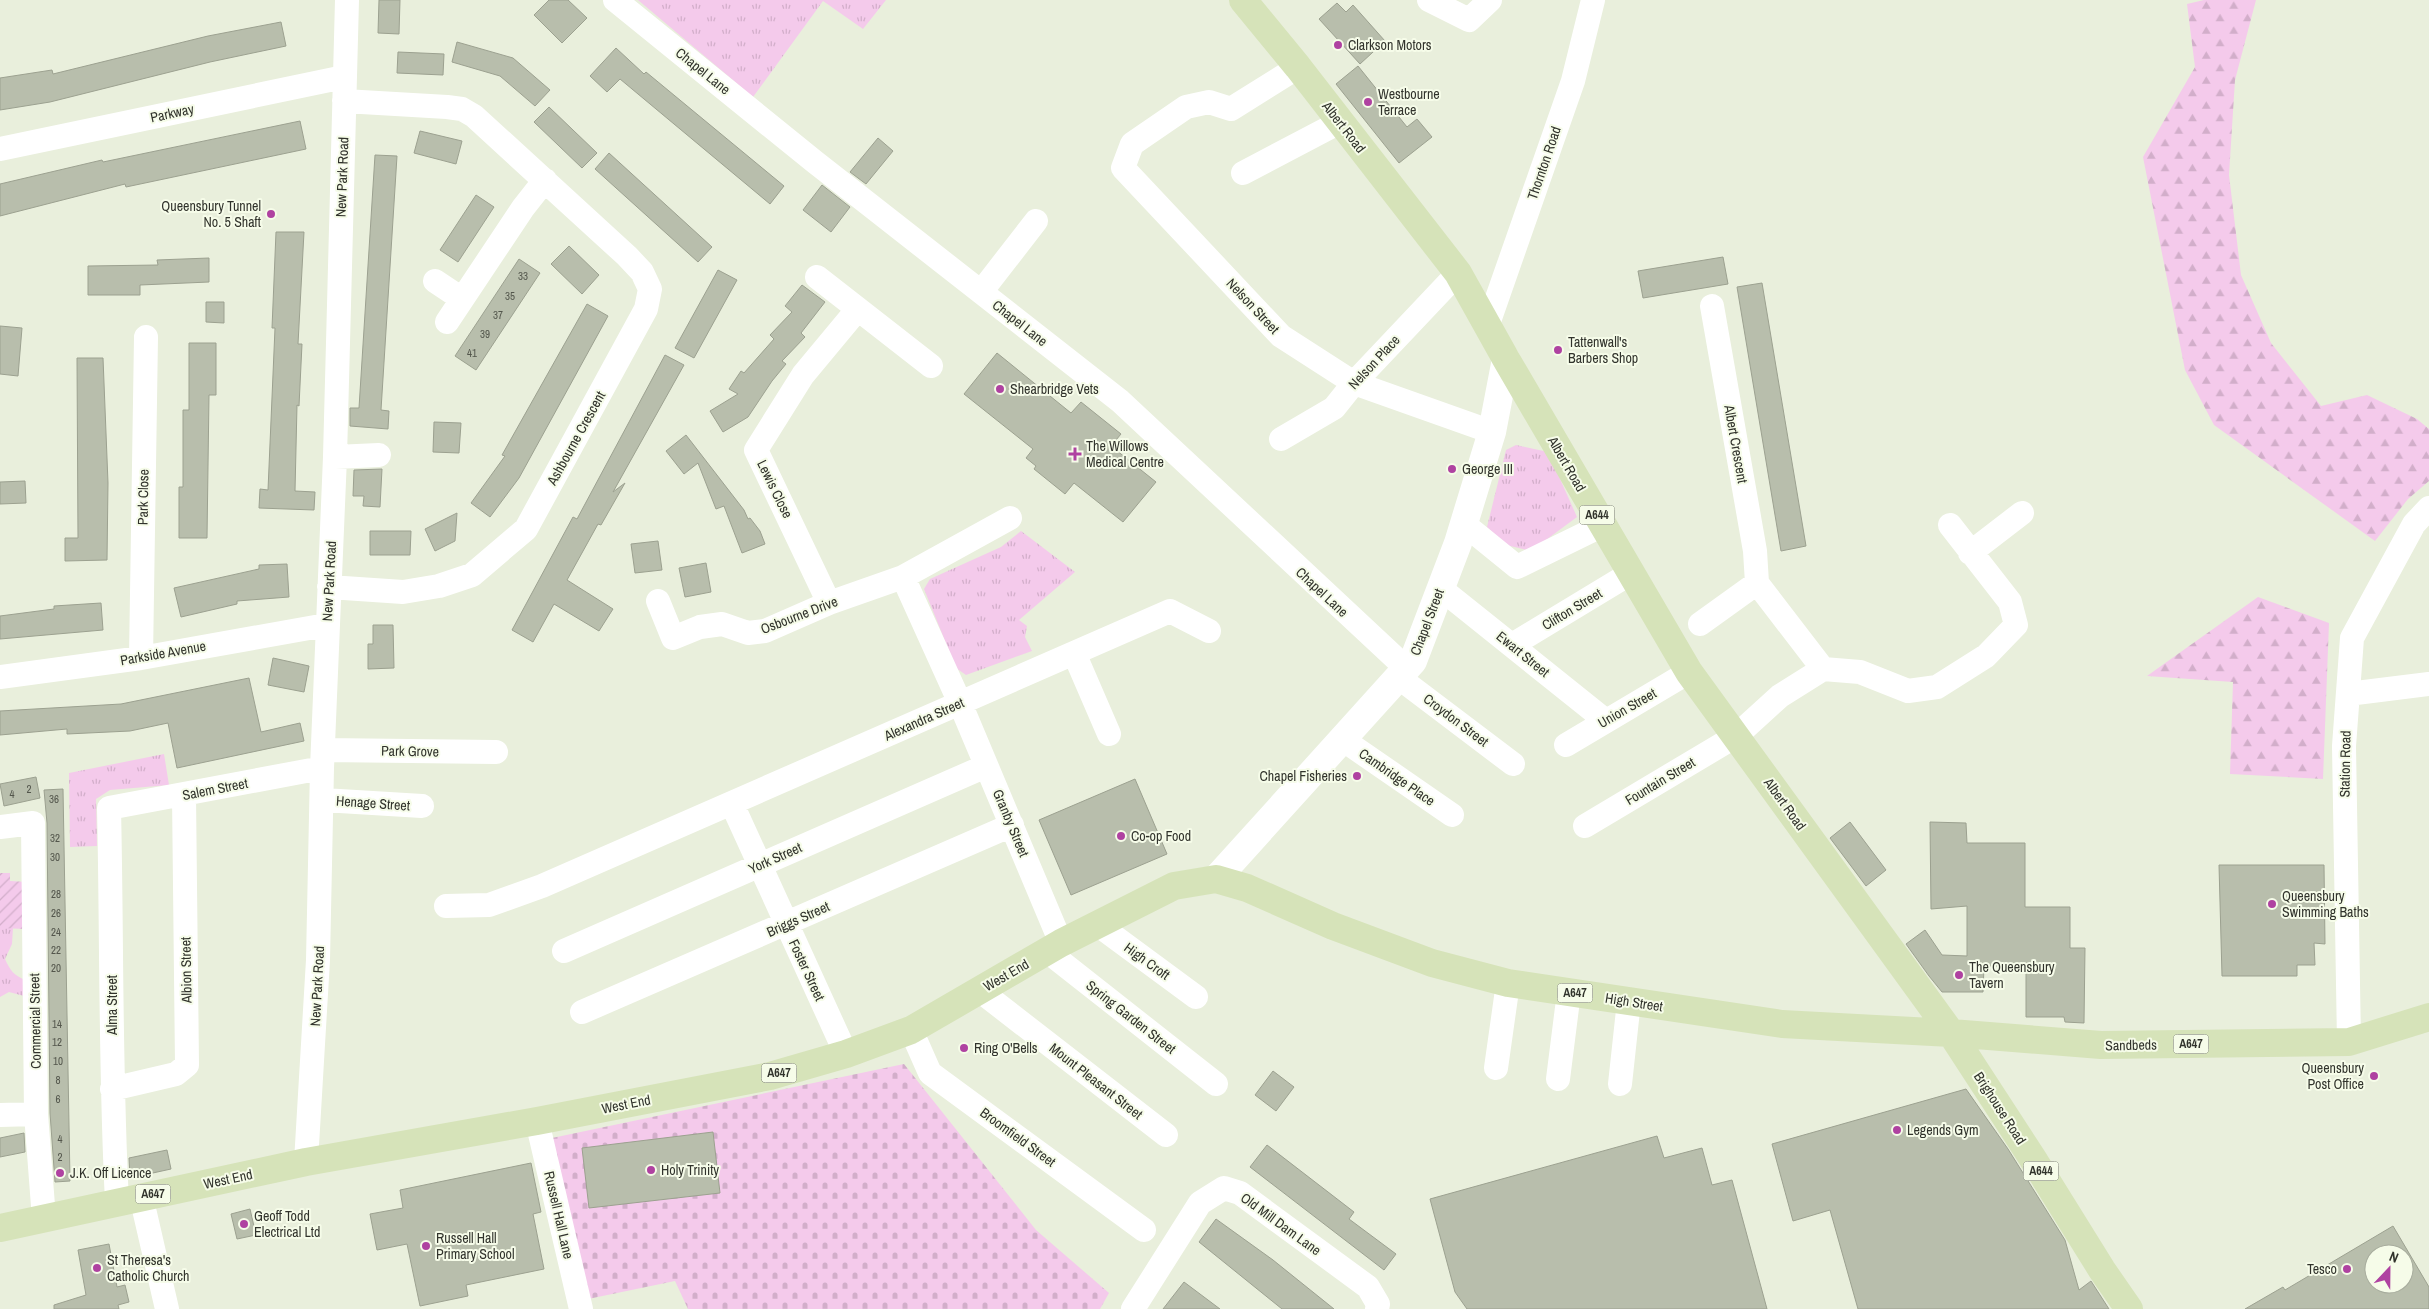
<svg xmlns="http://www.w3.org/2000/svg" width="2429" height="1309" font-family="'Archivo Narrow',sans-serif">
	<defs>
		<pattern id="grass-tufts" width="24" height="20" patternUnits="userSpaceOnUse" patternTransform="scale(1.25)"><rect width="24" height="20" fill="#f4caeb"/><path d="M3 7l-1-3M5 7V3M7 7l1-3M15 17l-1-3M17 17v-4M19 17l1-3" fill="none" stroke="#d2aeca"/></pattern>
		<pattern id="forest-firs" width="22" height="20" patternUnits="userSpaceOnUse" patternTransform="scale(1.25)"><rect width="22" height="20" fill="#f4caeb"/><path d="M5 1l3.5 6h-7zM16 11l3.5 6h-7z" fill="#d2aeca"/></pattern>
		<pattern id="cemetery-stones" width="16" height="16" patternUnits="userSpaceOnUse" patternTransform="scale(1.25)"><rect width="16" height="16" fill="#f4caeb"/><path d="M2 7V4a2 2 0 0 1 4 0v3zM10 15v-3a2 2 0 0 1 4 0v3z" fill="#d2aeca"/></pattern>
		<pattern id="garden-furrows" width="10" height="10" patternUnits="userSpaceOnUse" patternTransform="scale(1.25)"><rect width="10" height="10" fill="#f4caeb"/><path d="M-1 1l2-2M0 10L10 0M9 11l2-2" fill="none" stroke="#d2aeca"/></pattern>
	</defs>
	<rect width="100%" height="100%" fill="#e9efdc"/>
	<path fill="url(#grass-tufts)" d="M638 0H886L863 29 823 1 753 97Z
		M1516 445 1548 452 1577 517 1531 551 1506 545 1487 527 1506 450Z
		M1021 531 1075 572 1019 620 1027 626 1025 637 1032 651 966 675 956 668 924 589 930 579 1001 547Z
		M164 754 169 785 110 790 96 799 97 846 70 847 69 773Z
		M0 928H13L12 944 5 959C10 970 14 976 26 980L28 997 9 992 0 997Z"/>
	<path fill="url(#forest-firs)" d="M2204 0H2256L2235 80 2229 175 2241 275 2271 343 2321 406 2367 395 2417 419 2429 429V481L2408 499 2375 541 2214 425 2185 370 2143 157 2195 67 2187 4Z
		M2258 597 2329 623 2323 779 2230 774 2233 682 2147 676Z"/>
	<path fill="url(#cemetery-stones)" d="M904 1064 1036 1230 1109 1293 1100 1309H688L675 1281 588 1299 552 1138Z"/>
	<path fill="url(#garden-furrows)" d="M0 873H10V881L27 882 26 929 0 928Z"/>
	<path fill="#b8beac" stroke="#9ca190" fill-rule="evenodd" d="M379 0H400L399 34 378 33Z
		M549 0H568L587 18 562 43 534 15Z
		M1337 3 1346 12 1353 5 1385 41 1360 64 1319 19Z
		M281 22 286 46 210 62 50 102 0 110V78L52 70 53 74 208 36Z
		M457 42 513 58 550 90 535 106 500 76 452 62Z
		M616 48 644 74 646 72 784 186 770 204 620 79 607 92 590 76Z
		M398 52 444 54 443 75 397 73Z
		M1358 66 1407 127 1417 119 1432 137 1399 163 1336 84Z
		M549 107 597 153 582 168 534 122Z
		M300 121 306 149 126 187 125 184 0 216V184L102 160 103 162Z
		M420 131 462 141 456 164 414 153Z
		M878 138 893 151 866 184 850 172Z
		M609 153 712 247 698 262 595 169Z
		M375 155 397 156 381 410 389 411 388 429 350 426V408H359Z
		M822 185 850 207 831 232 803 210Z
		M476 195 494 207 458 262 440 250Z
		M276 232H304L298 344H302L299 406 297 405 295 491 315 492 314 510 259 508 260 489 268 490 275 328H272Z
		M569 246 599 275 582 294 551 264Z
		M1723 257 1728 284 1643 298 1638 271Z
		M209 258V282L140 285V295H88V266L158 265 157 260Z
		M519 259 540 273 476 370 455 356Z
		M718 270 737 280 694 358 675 348Z
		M1762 283 1806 546 1781 551 1737 287Z
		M802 285 825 302 801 333 805 337 782 361 786 364 772 381 748 417 723 432 710 411 738 394 729 389 741 371 744 373 774 339 770 335 792 312 785 306Z
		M206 302H224V323L206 322Z
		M587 304 608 316 519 478 490 517 471 503 505 456 502 455Z
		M0 326 22 328 18 376 0 374Z
		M189 343H216V395H209L207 538H179V487H183V410H189Z
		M997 353 1071 413 1081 402 1121 434 1111 446 1156 482 1123 522 1074 483 1065 494 1034 469 1036 466 1026 458 1033 449 964 394Z
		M665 355 684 365 613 492 625 483 601 525 598 524 567 580 613 609 599 631 554 604 533 642 512 630 573 517 577 519Z
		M77 358H103L108 483 107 560 65 561V538H78Z
		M434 422 461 423 459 453 433 452Z
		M686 435 744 510 748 519 750 518 760 531 765 544 742 553 724 506 716 509 698 463 684 474 666 451Z
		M382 469 380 507 363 506 364 496H353L354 470Z
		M25 481 26 503 0 504V482Z
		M457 513 455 541 435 551 425 529Z
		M370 531H411L410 555H370Z
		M658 541 662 570 635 573 631 544Z
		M706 563 711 592 685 597 679 568Z
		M287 564 289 597 237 601V604L181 617 174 588 259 569V565Z
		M101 603 103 630 0 639V616L54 609V606Z
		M373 625H393L394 668 368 669V644H373Z
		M273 658 309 666 304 692 268 685Z
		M249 678 261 732 300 723 304 741 177 768 168 723 130 731 67 734V729L0 735V711L121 704Z
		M36 777 40 798 4 806 0 784Z
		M1135 779 1167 854 1071 895 1039 820Z
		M63 789 70 1181 55 1182 50 1113 47 823 44 790Z
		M1850 822 1886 870 1866 886 1830 838Z
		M1930 822 1966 823 1967 843H2025V907H2070V948H2085L2084 1023 2065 1022 2064 1017H2026V966H1984L1983 992H1942L1929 976 1906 944 1925 930 1942 955 1967 956V906L1931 909Z
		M2219 865H2324L2325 944 2314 943 2315 965H2297V976H2222Z
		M1273 1071 1294 1087 1276 1111 1255 1095Z
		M1966 1089 2008 1149 2065 1240 2079 1290 2091 1281 2109 1309H1858L1830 1210 1793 1221 1772 1144Z
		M713 1132 720 1193 589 1208 582 1148Z
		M24 1133 25 1152 0 1157V1138Z
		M1657 1136 1664 1158 1702 1148 1712 1185 1732 1180 1767 1309H1467L1455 1292 1430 1199Z
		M1267 1145 1354 1212 1349 1219 1396 1254 1384 1270 1250 1167Z
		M167 1150 171 1169 130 1178 129 1158Z
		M531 1163 541 1212 533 1214 544 1269 466 1285 468 1296 420 1306 407 1244 377 1250 370 1214 403 1208 400 1190Z
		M250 1209 256 1235 237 1239 231 1214Z
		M1216 1219 1273 1260 1334 1309H1282L1199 1242Z
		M2393 1226 2429 1287V1309H2245L2283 1287 2285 1290ZM2374 1254H2404V1284H2374Z
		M109 1244 117 1287 125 1285 129 1302 118 1305 119 1309H54V1305L86 1295 78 1250Z
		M1184 1282 1220 1309H1163Z"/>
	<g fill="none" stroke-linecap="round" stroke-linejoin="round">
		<path stroke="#fff" stroke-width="24" d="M615 0 815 162 1120 401 1406 668
			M1429 0 1469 20 1490 0
			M1298 67 1231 109 1209 102 1186 107 1132 144 1123 168 1281 336 1354 383 1492 432
			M0 149 344 77
			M1243 173 1340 122
			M817 277 931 366
			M435 281 462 299
			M981 292 1036 221
			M447 322 523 208 545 180
			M1488 324 1573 81 1593 0
			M1281 439 1334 408 1354 383 1458 273
			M335 457 379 455
			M1464 524 1517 567 1603 525
			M1970 553 2022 513
			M903 577 960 703 1061 943
			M1757 583 1823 669
			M329 587 403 592 439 586 472 575 526 529 646 309 650 289 642 272 627 256 474 116 462 109 447 107 344 101
			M1440 588 1606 721
			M658 601 673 638 700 627 722 624 748 633 765 631 829 603 903 577 1010 518
			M829 603 756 450 803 375 857 310
			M1700 624 1757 583 1755 551 1712 306
			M1512 645 1631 573
			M1074 653 1109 734
			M141 658 146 337
			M0 677 141 658 326 625
			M1398 677 1513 764
			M2348 694 2429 684
			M1342 739 1452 815
			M1566 745 1689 672
			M324 750 496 752
			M323 800 422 806
			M732 804 846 1054
			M1585 826 1736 736 1780 696 1823 669 1860 672 1908 691 1937 687 1986 656 2016 625 2010 602 1950 525
			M0 827 33 823 36 1114 44 1219
			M446 906 489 905 542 886 1170 611 1209 631
			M1097 924 1196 997
			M564 951 986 766
			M1047 951 1216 1084
			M979 990 1166 1135
			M582 1012 1012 825
			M911 1030 930 1073 1144 1230
			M2349 1042 2344 746 2352 638 2414 524 2429 508
			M1496 1068 1508 983
			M1558 1079 1569 992
			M1620 1084 1629 1001
			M112 1089 176 1074 187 1065 184 795
			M0 1115 36 1114
			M537 1121 581 1309
			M306 1162 318 960 322 768 335 457 347 0
			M141 1196 167 1309
			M117 1201C110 1070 112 939 109 808L322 768
			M1133 1309 1200 1203 1224 1188 1240 1193 1368 1287 1378 1304 1377 1309"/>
		<path stroke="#fff" stroke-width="28" d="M1216 879 1413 661 1458 543 1492 432 1506 359"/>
		<path stroke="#d6e3b9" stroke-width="28" d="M1243 0 1298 67 1458 273 1506 359 1689 672 1951 1033 2033 1159 2102 1270 2129 1309
			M0 1228 306 1162 537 1121 770 1076 846 1054 911 1030 1061 943 1174 886 1216 879 1247 888 1333 926 1432 963 1508 983 1782 1024 1951 1033 2101 1045 2349 1042 2429 1017"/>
	</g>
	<g fill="#af42a1" stroke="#f6fce9" stroke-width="2">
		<circle cx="1338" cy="45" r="5"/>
		<circle cx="1368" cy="102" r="5"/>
		<circle cx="271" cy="214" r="5"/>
		<circle cx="1558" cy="350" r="5"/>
		<circle cx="1000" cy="389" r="5"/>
		<path d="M1072.5 446.5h5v5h5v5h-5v5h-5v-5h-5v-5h5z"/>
		<circle cx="1452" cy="469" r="5"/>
		<circle cx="1357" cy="776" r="5"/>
		<circle cx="1121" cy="836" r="5"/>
		<circle cx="2272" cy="904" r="5"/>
		<circle cx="1959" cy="975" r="5"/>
		<circle cx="964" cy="1048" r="5"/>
		<circle cx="2374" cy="1076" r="5"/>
		<circle cx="1897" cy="1130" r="5"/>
		<circle cx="651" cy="1170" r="5"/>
		<circle cx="60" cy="1173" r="5"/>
		<circle cx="244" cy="1224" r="5"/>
		<circle cx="426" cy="1246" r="5"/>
		<circle cx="97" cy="1268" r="5"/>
		<circle cx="2347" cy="1269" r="5"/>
	</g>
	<g text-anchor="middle" stroke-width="4" stroke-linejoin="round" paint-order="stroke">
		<g font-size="11" fill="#53564c">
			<text x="523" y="280">33</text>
			<text x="510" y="300">35</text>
			<text x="498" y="319">37</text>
			<text x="485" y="338">39</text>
			<text x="472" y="357">41</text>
			<text x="29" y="793">2</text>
			<text x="12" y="798">4</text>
			<text x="54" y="803">36</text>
			<text x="55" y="842">32</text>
			<text x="55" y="861">30</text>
			<text x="56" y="898">28</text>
			<text x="56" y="917">26</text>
			<text x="56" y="936">24</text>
			<text x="56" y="954">22</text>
			<text x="56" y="972">20</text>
			<text x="57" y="1028">14</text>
			<text x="57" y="1046">12</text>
			<text x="58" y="1065">10</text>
			<text x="58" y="1084">8</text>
			<text x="58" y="1103">6</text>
			<text x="60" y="1143">4</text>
			<text x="60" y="1161">2</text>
		</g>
		<g fill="#f6fce9" stroke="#6c6f65" stroke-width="1">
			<rect x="1579.5" y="505.5" width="35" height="19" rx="4"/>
			<rect x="1557.5" y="983.5" width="35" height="19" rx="4"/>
			<rect x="2173.5" y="1034.5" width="35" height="19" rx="4"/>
			<rect x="761.5" y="1063.5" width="35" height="19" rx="4"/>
			<rect x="2023.5" y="1161.5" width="35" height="19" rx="4"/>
			<rect x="135.5" y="1184.5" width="35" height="19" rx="4"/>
		</g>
		<g font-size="12" font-weight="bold" fill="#31332c">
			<text x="1597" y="519">A644</text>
			<text x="1575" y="997">A647</text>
			<text x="2191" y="1048">A647</text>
			<text x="779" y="1077">A647</text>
			<text x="2041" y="1175">A644</text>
			<text x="153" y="1198">A647</text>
		</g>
		<g font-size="14" fill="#31332c" stroke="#f6fce9" text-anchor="start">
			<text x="1348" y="50">Clarkson Motors</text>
			<text x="1378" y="99">Westbourne<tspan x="1378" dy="16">Terrace</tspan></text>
			<text x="261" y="211" text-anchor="end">Queensbury Tunnel<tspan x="261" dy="16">No. 5 Shaft</tspan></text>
			<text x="1568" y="347">Tattenwall's<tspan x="1568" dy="16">Barbers Shop</tspan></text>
			<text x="1010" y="394">Shearbridge Vets</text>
			<text x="1086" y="451">The Willows<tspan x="1086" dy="16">Medical Centre</tspan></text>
			<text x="1462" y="474">George III</text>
			<text x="1347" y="781" text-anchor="end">Chapel Fisheries</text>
			<text x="1131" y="841">Co-op Food</text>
			<text x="2282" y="901">Queensbury<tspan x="2282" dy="16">Swimming Baths</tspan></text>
			<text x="1969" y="972">The Queensbury<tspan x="1969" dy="16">Tavern</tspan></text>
			<text x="974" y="1053">Ring O'Bells</text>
			<text x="2364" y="1073" text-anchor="end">Queensbury<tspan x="2364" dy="16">Post Office</tspan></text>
			<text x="1907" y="1135">Legends Gym</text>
			<text x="661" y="1175">Holy Trinity</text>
			<text x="70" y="1178">J.K. Off Licence</text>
			<text x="254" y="1221">Geoff Todd<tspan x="254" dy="16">Electrical Ltd</tspan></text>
			<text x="436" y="1243">Russell Hall<tspan x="436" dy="16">Primary School</tspan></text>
			<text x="107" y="1265">St Theresa's<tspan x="107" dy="16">Catholic Church</tspan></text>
			<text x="2337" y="1274" text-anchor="end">Tesco</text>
		</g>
		<g font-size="14" fill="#31332c" stroke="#f6fce9">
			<text transform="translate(703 71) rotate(39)" y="5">Chapel Lane</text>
			<text transform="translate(172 113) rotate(-12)" y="5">Parkway</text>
			<text transform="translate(1344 127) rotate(52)" y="5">Albert Road</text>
			<text transform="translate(1544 163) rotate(-71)" y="5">Thornton Road</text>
			<text transform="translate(342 177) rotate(-88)" y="5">New Park Road</text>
			<text transform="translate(1253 306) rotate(47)" y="5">Nelson Street</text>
			<text transform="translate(1020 323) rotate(38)" y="5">Chapel Lane</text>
			<text transform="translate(1374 362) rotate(-47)" y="5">Nelson Place</text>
			<text transform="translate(576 438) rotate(-61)" y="5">Ashbourne Crescent</text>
			<text transform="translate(1736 444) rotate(80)" y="5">Albert Crescent</text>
			<text transform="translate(1567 464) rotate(60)" y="5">Albert Road</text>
			<text transform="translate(775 489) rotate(64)" y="5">Lewis Close</text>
			<text transform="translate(143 497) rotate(-89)" y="5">Park Close</text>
			<text transform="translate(329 581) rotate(-87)" y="5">New Park Road</text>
			<text transform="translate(1322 592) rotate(43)" y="5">Chapel Lane</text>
			<text transform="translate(1572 609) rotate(-31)" y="5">Clifton Street</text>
			<text transform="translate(799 615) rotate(-21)" y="5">Osbourne Drive</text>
			<text transform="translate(1427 622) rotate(-69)" y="5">Chapel Street</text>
			<text transform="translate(163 653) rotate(-10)" y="5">Parkside Avenue</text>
			<text transform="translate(1523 654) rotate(39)" y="5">Ewart Street</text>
			<text transform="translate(1627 708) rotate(-30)" y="5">Union Street</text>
			<text transform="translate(924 719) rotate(-24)" y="5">Alexandra Street</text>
			<text transform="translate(1456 720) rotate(37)" y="5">Croydon Street</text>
			<text transform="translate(410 751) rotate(1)" y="5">Park Grove</text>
			<text transform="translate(2345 764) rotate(-89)" y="5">Station Road</text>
			<text transform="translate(1397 777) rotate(35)" y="5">Cambridge Place</text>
			<text transform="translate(1660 781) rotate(-31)" y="5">Fountain Street</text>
			<text transform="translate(215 789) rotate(-11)" y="5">Salem Street</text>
			<text transform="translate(373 803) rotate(4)" y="5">Henage Street</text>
			<text transform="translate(1785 804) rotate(54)" y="5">Albert Road</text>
			<text transform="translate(1011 823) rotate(67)" y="5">Granby Street</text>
			<text transform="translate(775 858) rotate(-24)" y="5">York Street</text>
			<text transform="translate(798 919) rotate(-24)" y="5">Briggs Street</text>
			<text transform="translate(1147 961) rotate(36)" y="5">High Croft</text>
			<text transform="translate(186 970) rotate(-91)" y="5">Albion Street</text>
			<text transform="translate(807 970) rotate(65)" y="5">Foster Street</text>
			<text transform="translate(1006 975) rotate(-30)" y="5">West End</text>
			<text transform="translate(317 986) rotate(-87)" y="5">New Park Road</text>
			<text transform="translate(1634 1002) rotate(9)" y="5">High Street</text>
			<text transform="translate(112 1005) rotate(-90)" y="5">Alma Street</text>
			<text transform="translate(1131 1017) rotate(38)" y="5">Spring Garden Street</text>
			<text transform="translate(35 1021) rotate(-91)" y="5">Commercial Street</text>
			<text transform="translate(2131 1045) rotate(-1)" y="5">Sandbeds</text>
			<text transform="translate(1096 1081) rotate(38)" y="5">Mount Pleasant Street</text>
			<text transform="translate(626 1104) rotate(-11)" y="5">West End</text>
			<text transform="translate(2000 1108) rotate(57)" y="5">Brighouse Road</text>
			<text transform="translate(1018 1137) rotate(36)" y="5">Broomfield Street</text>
			<text transform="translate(228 1179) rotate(-12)" y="5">West End</text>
			<text transform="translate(559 1215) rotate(77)" y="5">Russell Hall Lane</text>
			<text transform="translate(1281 1224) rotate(36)" y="5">Old Mill Dam Lane</text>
		</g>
	</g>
	<g transform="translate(2389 1269) rotate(22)"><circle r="24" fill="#f6fce9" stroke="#a7ac9d"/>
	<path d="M0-4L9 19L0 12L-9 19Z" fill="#af42a1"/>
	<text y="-8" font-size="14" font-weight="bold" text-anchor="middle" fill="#31332c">N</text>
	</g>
</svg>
